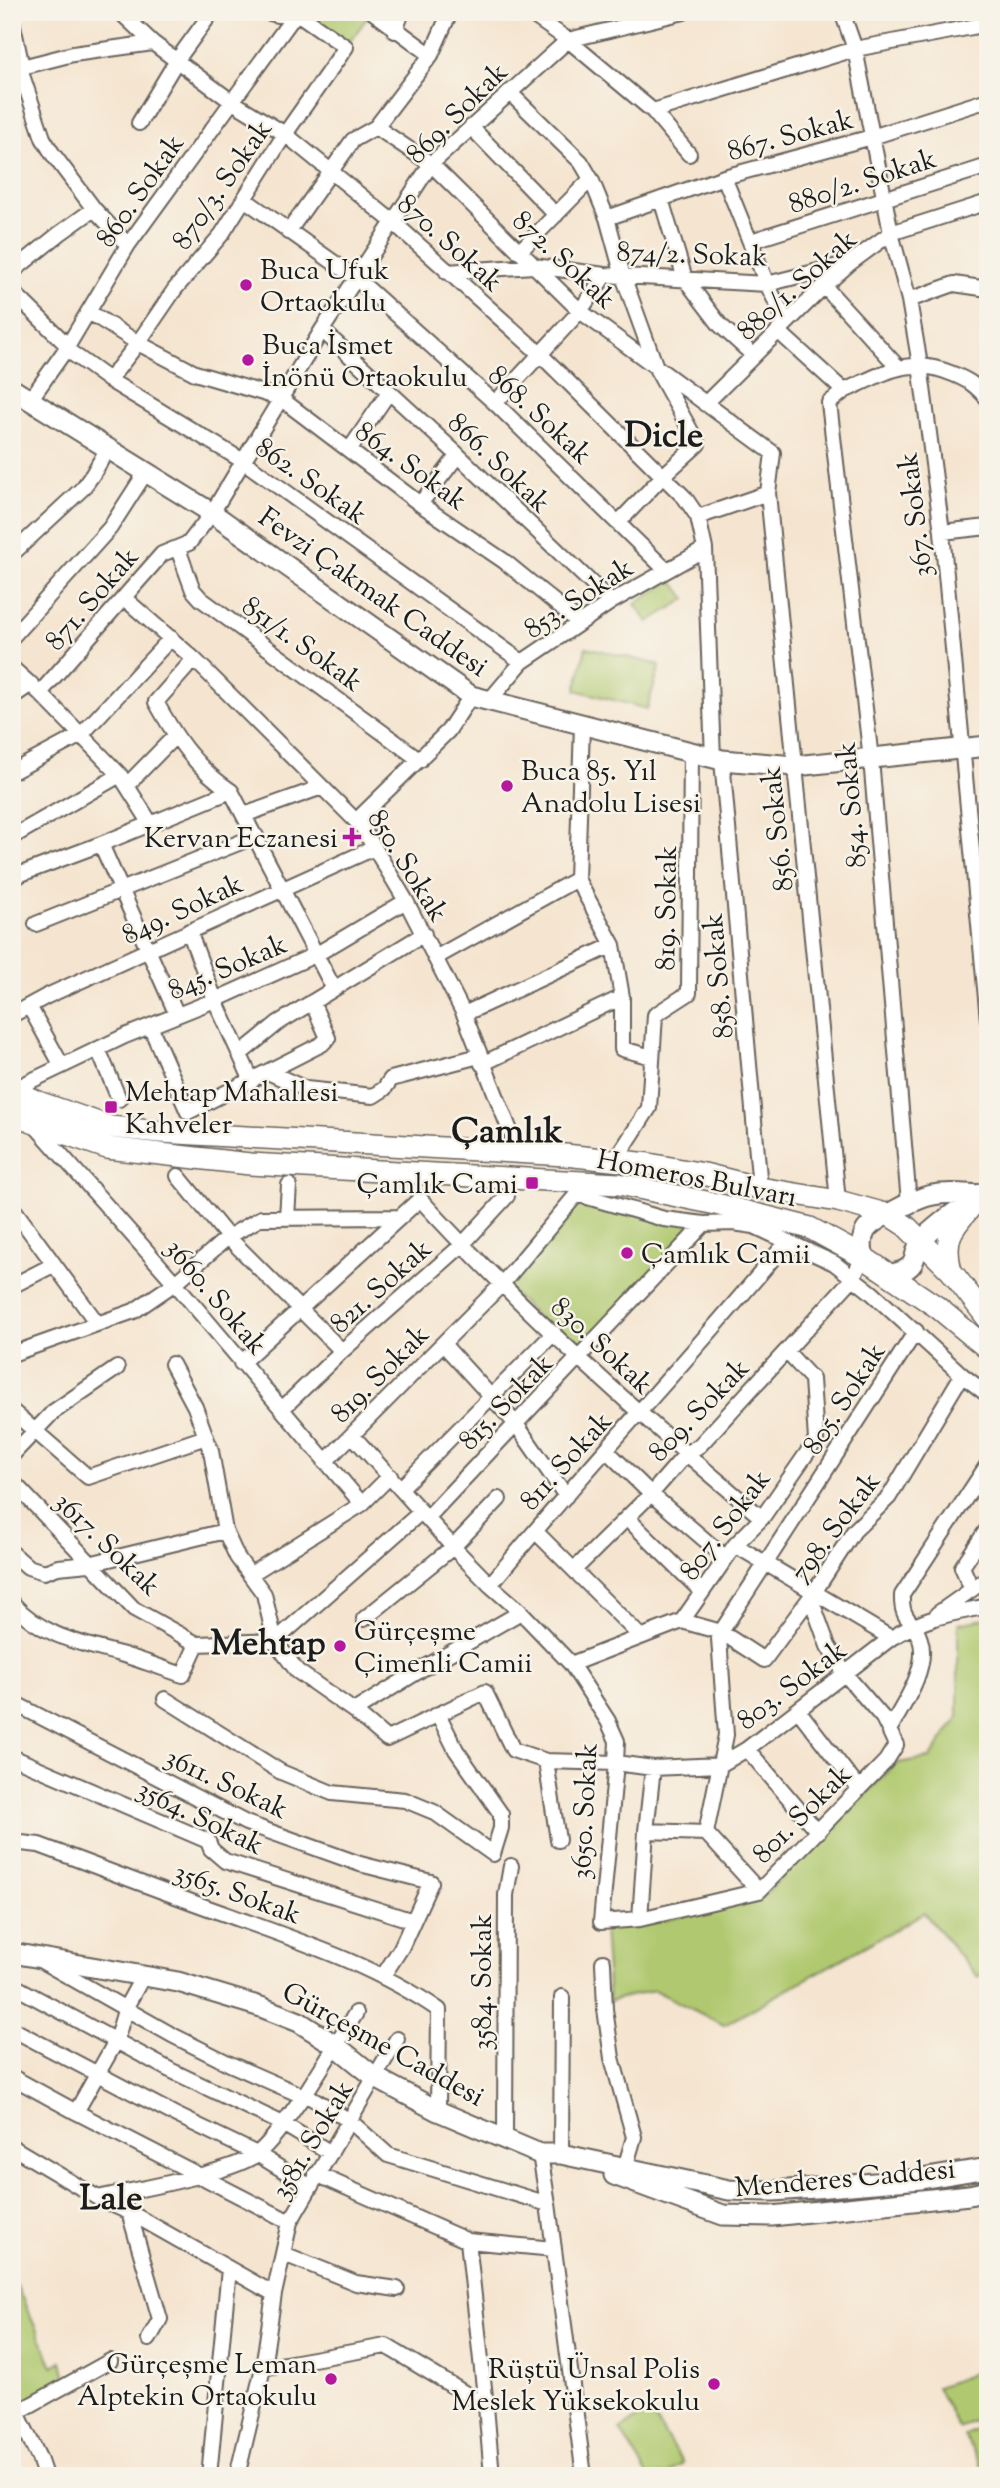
<svg xmlns="http://www.w3.org/2000/svg" width="1000" height="2488" font-family="'Sorts Mill Goudy',serif">
	<rect width="100%" height="100%" fill="#f7f3e8"/>
	<filter id="ink" filterUnits="userSpaceOnUse"><feTurbulence type="fractalNoise" baseFrequency=".0143" numOctaves="2"/><feDisplacementMap in="SourceGraphic" scale="14" xChannelSelector="R" yChannelSelector="G"/><feConvolveMatrix kernelMatrix="1 2 1 2 8 2 1 2 1" color-interpolation-filters="sRGB"/></filter>
	<filter id="wash" filterUnits="userSpaceOnUse"><feTurbulence type="fractalNoise" baseFrequency=".00686" numOctaves="4" result="noise"/><feDisplacementMap in="SourceGraphic" scale="28" xChannelSelector="R" yChannelSelector="G"/><feGaussianBlur stdDeviation="1.57" result="paint"/><feColorMatrix in="noise" values="0 0 0 0 0 0 0 0 0 0 0 0 0 0 0 0 0 1.4 0 .05"/><feComposite in="paint" operator="in"/></filter>
	<g filter="url(#wash)">
		<rect width="100%" height="100%" fill="#f5e5d0"/>
		<path fill="#b0c96f" stroke="#667246" stroke-width="2" d="M297 12H371L346 47Z
			M672 580 686 599 648 622 635 604Z
			M586 647 660 665 647 709 576 690Z
			M577 1194 704 1224 581 1357 502 1284Z
			M988 1618V1968L978 1977 924 1913 724 2025 654 1990 609 2001 604 1928 642 1926 762 1897 897 1763 930 1758 958 1717V1624Z
			M12 2276 53 2366 62 2361 65 2374 61 2383 21 2404 12 2389Z
			M988 2368V2415L958 2428 937 2387Z
			M650 2411 683 2464 665 2476H648L620 2430Z
			M988 2422V2476L964 2436Z"/>
	</g>
	<g filter="url(#ink)">
		<g fill="none" stroke-linecap="round" stroke-linejoin="round">
			<g stroke="#68625b" stroke-width="18">
				<path id="street" d="M120 12 153 43 231 101 285 134 393 222 539 353 685 498 698 517 705 549 713 759
					M373 12 431 55
					M525 12 531 14 568 40 653 111 689 154
					M842 12 855 49 891 233 909 300 920 365 942 532 988 1020
					M12 21 22 67
					M395 31 402 12
					M22 75 43 138 52 153 94 209 128 245
					M12 79 22 75V67L73 54 153 43
					M509 92 581 162 591 179 607 218 623 276 657 370 698 444 663 476 619 522
					M653 111 855 49 988 24
					M139 123 177 60 212 12
					M376 127 431 164 580 311 773 453 768 493 838 1201
					M471 127 556 215
					M724 177 767 284 786 322
					M244 199 357 279 495 403 666 570
					M661 199 685 279 720 325 753 355
					M607 218 724 177 872 137 988 100
					M288 232 353 140 376 127 431 55 450 12
					M751 241 988 166
					M519 252 591 179
					M12 272 59 234 94 209
					M447 272 534 266 605 275 767 284 850 263
					M824 286 898 367
					M12 291 68 346
					M909 300 954 284 988 289
					M89 312 138 343 195 373 280 398 420 504 504 561 580 623
					M322 330 458 455 611 602
					M778 331 844 391 829 403 871 759 909 1203
					M66 349 109 380 243 461 522 662
					M109 380 138 343 175 289 222 234 285 134 346 47 297 13 278 15 267 12
					M844 391C885 373 908 355 953 374 970 381 975 385 988 399
					M30 400 66 349 128 245 297 12
					M495 403 580 311 605 275
					M705 404 824 286 850 263 891 233 988 202
					M350 449 389 392
					M420 504 458 455
					M698 517 768 493
					M942 532 988 527
					M178 549 193 590 201 599 420 760
					M12 554 83 488 93 474 108 448
					M124 598 194 659 362 827 406 901 464 1014 518 1151
					M12 637 110 528 146 472
					M194 659 156 702C177 740 195 767 231 791L334 989
					M12 668 40 693 120 775 151 824
					M40 693 162 554 189 543 212 513 322 330 431 164 568 40 684 12
					M12 697 31 684
					M489 701 522 662 611 602 705 549
					M722 760 760 1188
					M12 772 81 735 171 638
					M127 785 175 736
					M244 815 322 787
					M362 827V815L448 731 471 696
					M12 837 120 775
					M101 844 177 1015
					M577 879 613 945 622 997V1049L652 1057
					M12 880 21 874 101 844 231 791
					M36 924 256 836
					M189 931 215 1000 252 1081
					M435 958 577 879 582 725
					M29 1006 62 1066
					M464 1014 613 945
					M12 1015 47 996 374 848
					M150 1026 188 1112 322 1044 328 1038 312 1002
					M98 1049 119 1099
					M240 1054 278 1023 424 934
					M482 1064 622 997
					M268 1072 306 1089 373 1096 384 1089 391 1079 479 1056
					M12 1090 125 1036 215 1000 317 954 406 901
					M33 1123 175 1283 362 1504
					M615 1161 649 1108 655 1015 689 993 691 753
					M178 1176 228 1237 342 1351
					M12 1207 97 1323
					M287 1217 289 1185
					M12 1286 53 1265
					M443 1344 516 1424 566 1496
					M12 1354 134 1311 175 1283 228 1237 261 1218 399 1217
					M241 1363 420 1199C525 1314 643 1418 762 1518
					M172 1364 195 1407 211 1451 225 1531 237 1557 264 1594 275 1641 421 1512
					M282 1409 342 1351 462 1245 507 1196
					M12 1411 88 1477 206 1437
					M352 1435 453 1547 490 1585 521 1612 571 1664 608 1721 617 1741 616 1763 601 1922 640 1919 759 1891 886 1761 896 1745 889 1730C902 1707 930 1667 920 1639 913 1618 901 1622 902 1595L988 1464
					M606 1450 651 1494 726 1558
					M12 1455 53 1412 117 1368
					M325 1462 502 1284 577 1194 664 1219 704 1224 733 1223 754 1226 834 1263 871 1292 962 1375 988 1395
					M12 1481 134 1609 197 1644 275 1641 297 1671 354 1711 387 1739 485 1692 513 1750 546 1761 616 1763 653 1768 720 1765 747 1749 891 1638C927 1617 948 1614 988 1606
					M401 1488 554 1333
					M427 1518 704 1224
					M627 1518 702 1592
					M535 1531 641 1637
					M735 1545 891 1638
					M12 1553 28 1567 44 1572 58 1567 89 1564 225 1531
					M574 1570 651 1494 686 1454 700 1445 853 1278 863 1257
					M251 1574 362 1504 390 1476
					M490 1585C583 1471 685 1364 780 1250L789 1243
					M972 1589 962 1567 988 1528
					M815 1591 812 1602 828 1646 845 1674 883 1718 889 1730
					M12 1603C42 1636 79 1643 120 1654 141 1660 162 1668 183 1675L197 1644
					M937 1614 988 1578
					M364 1619 453 1547 499 1499
					M682 1621 721 1632 764 1660 815 1591 854 1531 889 1497 962 1375
					M571 1664 682 1621 735 1545 762 1518 816 1440 812 1379 786 1351
					M165 1699 281 1772 332 1793 405 1800 434 1812 493 1854 501 1828V1814L456 1750 438 1714
					M12 1702 246 1823 360 1864 431 1882 401 1948 383 1976
					M798 1710 859 1789
					M354 1711 422 1669 521 1612
					M747 1749 818 1832
					M12 1757 208 1841 211 1849 225 1861 413 1921
					M546 1761 558 1840
					M646 1831 706 1833 759 1891
					M706 1833 726 1735 719 1638 721 1632 916 1331
					M12 1842 39 1845C101 1868 163 1892 225 1914 299 1941 374 1965 439 2010L438 2111
					M12 1909V1910
					M640 1919 646 1831 653 1768
					M43 1962 172 2035 230 2064 303 2096
					M603 1962 605 2009 612 2058 634 2137 625 2168
					M143 1976 126 2007 116 2041 76 2112 290 2222
					M12 1985 170 2070 283 2124 331 2153
					M356 2013 305 2094 350 2121 388 2155 548 2204
					M12 2029 172 2113 257 2154 309 2186
					M12 2077 76 2112
					M505 2140 506 1895 511 1866
					M12 2147 98 2198
					M540 2154 548 2204 584 2476
					M561 2154 562 1997
					M316 2174 468 2241 486 2406
					M129 2212 160 2319 149 2339
					M468 2241 554 2249
					M284 2254 356 2283 397 2289
					M274 2294 129 2212 98 2198C133 2190 234 2173 258 2153 277 2137 290 2113 305 2094
					M263 2368 386 2346 486 2406 492 2476
					M12 2402 39 2458 45 2476
					M18 2412 110 2361
					M209 2476 229 2269
					M237 2476 263 2368 274 2294 290 2222 397 2039"/>
			</g>
			<g stroke="#68625b" stroke-width="23">
				<path id="secondary" d="M12 389 212 513 471 696 722 760 795 766 988 746
					M863 1257C862 1247 861 1238 866 1230 874 1219 919 1197 933 1195 950 1191 970 1195 988 1195
					M892 1274C924 1267 909 1254 923 1239 936 1225 955 1212 971 1201
					M12 1953 178 1982 261 2007 299 2022 335 2045 376 2078 438 2111 540 2154H561L729 2190 773 2191 816 2188 921 2179 988 2168
					M614 2175 723 2215 772 2216 969 2195 988 2191"/>
			</g>
			<g stroke="#68625b" stroke-width="24">
				<path id="primary" d="M12 1090 38 1102 110 1127 160 1132 565 1155 649 1164 704 1174 760 1188 838 1201 889 1215 906 1226 951 1271 988 1319
					M12 1112 32 1122 107 1148 250 1164 619 1184 716 1204 810 1228 863 1257 937 1307 988 1349
					M951 1271C941 1231 957 1225 981 1195"/>
			</g>
			<use href="#street" stroke="#fff" stroke-width="14"/>
			<use href="#secondary" stroke="#fff" stroke-width="19"/>
			<use href="#primary" stroke="#fff" stroke-width="21"/>
		</g>
	</g>
	<g fill="#b5179e" stroke="#f7f3e8" stroke-width="2.5">
		<circle cx="246" cy="285" r="7"/>
		<circle cx="248" cy="360" r="7"/>
		<circle cx="507" cy="786" r="7"/>
		<path d="M348.5 826.5h7v7h7v7h-7v7h-7v-7h-7v-7h7z"/>
		<rect x="104" y="1100" width="14" height="14" rx="3.5"/>
		<rect x="525" y="1176" width="14" height="14" rx="3.5"/>
		<circle cx="627" cy="1253" r="7"/>
		<circle cx="340" cy="1646" r="7"/>
		<circle cx="331" cy="2379" r="7"/>
		<circle cx="714" cy="2384" r="7"/>
	</g>
	<g text-anchor="middle" stroke-width="5" stroke-linejoin="round" paint-order="stroke">
		<g font-size="28" fill="#1c1c1c" stroke="#f7f3e8">
			<text transform="translate(456 112) rotate(-45)" y="10">869. Sokak</text>
			<text transform="translate(790 134) rotate(-15)" y="10">867. Sokak</text>
			<text transform="translate(862 180) rotate(-18)" y="10">880/2. Sokak</text>
			<text transform="translate(221 184) rotate(-55)" y="10">870/3. Sokak</text>
			<text transform="translate(139 190) rotate(-55)" y="10">860. Sokak</text>
			<text transform="translate(451 242) rotate(42)" y="10">870. Sokak</text>
			<text transform="translate(692 253) rotate(2)" y="10">874/2. Sokak</text>
			<text transform="translate(565 259) rotate(43)" y="10">872. Sokak</text>
			<text transform="translate(796 284) rotate(-42)" y="10">880/1. Sokak</text>
			<text transform="translate(541 414) rotate(43)" y="10">868. Sokak</text>
			<text transform="translate(500 462) rotate(44)" y="10">866. Sokak</text>
			<text transform="translate(412 465) rotate(36)" y="10">864. Sokak</text>
			<text transform="translate(312 480) rotate(35)" y="10">862. Sokak</text>
			<text transform="translate(914 515) rotate(-97)" y="10">367. Sokak</text>
			<text transform="translate(374 591) rotate(35)" y="10">Fevzi Çakmak Caddesi</text>
			<text transform="translate(578 597) rotate(-33)" y="10">853. Sokak</text>
			<text transform="translate(91 598) rotate(-49)" y="10">871. Sokak</text>
			<text transform="translate(303 643) rotate(36)" y="10">851/1. Sokak</text>
			<text transform="translate(850 805) rotate(-95)" y="10">854. Sokak</text>
			<text transform="translate(776 829) rotate(-96)" y="10">856. Sokak</text>
			<text transform="translate(409 865) rotate(58)" y="10">850. Sokak</text>
			<text transform="translate(182 908) rotate(-25)" y="10">849. Sokak</text>
			<text transform="translate(665 908) rotate(-89)" y="10">819. Sokak</text>
			<text transform="translate(227 966) rotate(-23)" y="10">845. Sokak</text>
			<text transform="translate(717 976) rotate(-95)" y="10">858. Sokak</text>
			<text transform="translate(697 1177) rotate(11)" y="10">Homeros Bulvarı</text>
			<text transform="translate(380 1285) rotate(-42)" y="10">821. Sokak</text>
			<text transform="translate(217 1296) rotate(50)" y="10">3660. Sokak</text>
			<text transform="translate(603 1345) rotate(43)" y="10">830. Sokak</text>
			<text transform="translate(379 1373) rotate(-45)" y="10">819. Sokak</text>
			<text transform="translate(843 1398) rotate(-57)" y="10">805. Sokak</text>
			<text transform="translate(505 1401) rotate(-46)" y="10">815. Sokak</text>
			<text transform="translate(698 1409) rotate(-46)" y="10">809. Sokak</text>
			<text transform="translate(565 1460) rotate(-48)" y="10">811. Sokak</text>
			<text transform="translate(724 1524) rotate(-53)" y="10">807. Sokak</text>
			<text transform="translate(834 1526) rotate(-53)" y="10">798. Sokak</text>
			<text transform="translate(108 1543) rotate(44)" y="10">3617. Sokak</text>
			<text transform="translate(791 1684) rotate(-37)" y="10">803. Sokak</text>
			<text transform="translate(227 1782) rotate(25)" y="10">3611. Sokak</text>
			<text transform="translate(583 1811) rotate(-87)" y="10">3650. Sokak</text>
			<text transform="translate(801 1813) rotate(-45)" y="10">801. Sokak</text>
			<text transform="translate(201 1816) rotate(26)" y="10">3564. Sokak</text>
			<text transform="translate(238 1892) rotate(20)" y="10">3565. Sokak</text>
			<text transform="translate(481 1982) rotate(-90)" y="10">3584. Sokak</text>
			<text transform="translate(384 2043) rotate(29)" y="10">Gürçeşme Caddesi</text>
			<text transform="translate(311 2139) rotate(-59)" y="10">3581. Sokak</text>
			<text transform="translate(845 2177) rotate(-5)" y="10">Menderes Caddesi</text>
		</g>
		<g font-size="28" fill="#1c1c1c" stroke="#f7f3e8" text-anchor="start">
			<text x="260" y="279">Buca Ufuk<tspan x="260" dy="32">Ortaokulu</tspan></text>
			<text x="262" y="354">Buca İsmet<tspan x="262" dy="32">İnönü Ortaokulu</tspan></text>
			<text x="521" y="780">Buca 85. Yıl<tspan x="521" dy="32">Anadolu Lisesi</tspan></text>
			<text x="338" y="847" text-anchor="end">Kervan Eczanesi</text>
			<text x="125" y="1101">Mehtap Mahallesi<tspan x="125" dy="32">Kahveler</tspan></text>
			<text x="518" y="1193" text-anchor="end">Çamlık Cami</text>
			<text x="641" y="1263">Çamlık Camii</text>
			<text x="354" y="1640">Gürçeşme<tspan x="354" dy="32">Çimenli Camii</tspan></text>
			<text x="317" y="2373" text-anchor="end">Gürçeşme Leman<tspan x="317" dy="32">Alptekin Ortaokulu</tspan></text>
			<text x="700" y="2378" text-anchor="end">Rüştü Ünsal Polis<tspan x="700" dy="32">Meslek Yüksekokulu</tspan></text>
		</g>
		<g font-size="35" font-weight="bold" fill="#1c1c1c" stroke="#f7f3e8">
			<text x="664" y="446">Dicle</text>
			<text x="507" y="1142">Çamlık</text>
			<text x="268" y="1654">Mehtap</text>
			<text x="111" y="2209">Lale</text>
		</g>
	</g>
	<rect width="1000" height="2488" fill="none" stroke="#f7f3e8" stroke-width="42"/>
</svg>
